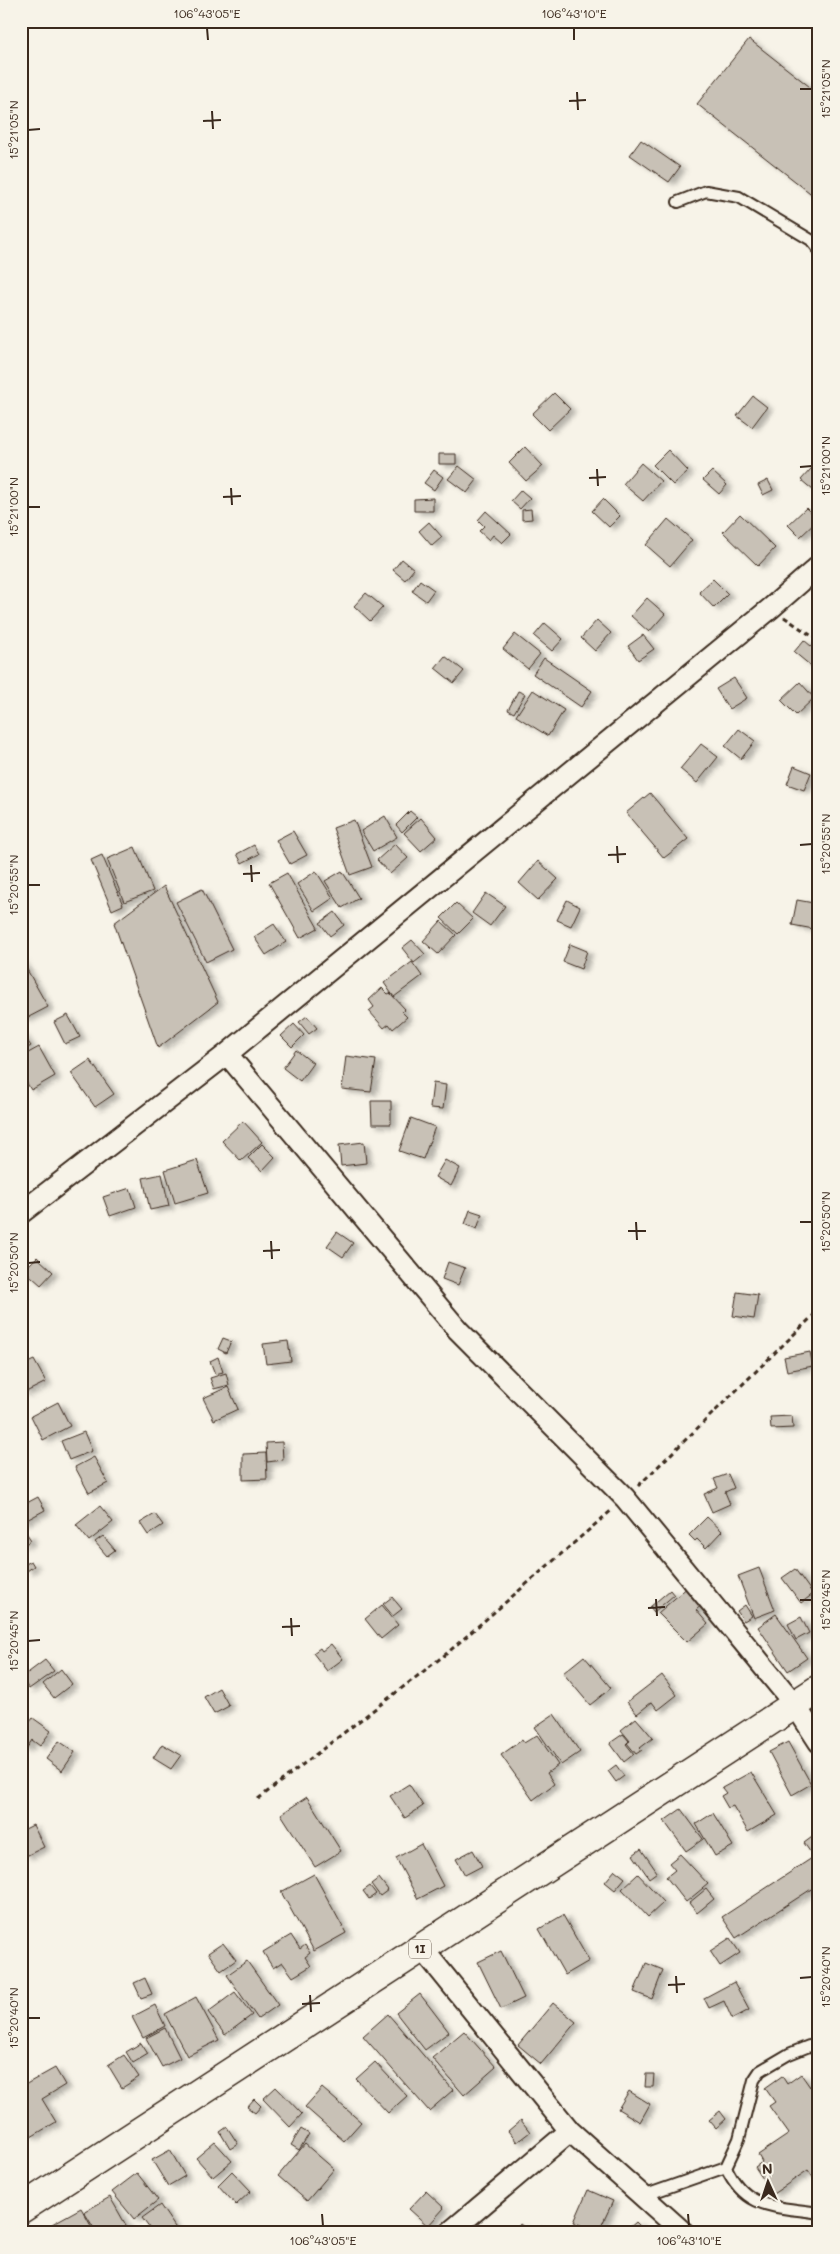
<svg xmlns="http://www.w3.org/2000/svg" width="840" height="2254" font-family="Mali,sans-serif">
	<defs>
		<filter id="shadow"><feDropShadow dx="5.5" dy="3" stdDeviation="2.5" flood-color="#0004"/></filter>
	</defs>
	<rect width="100%" height="100%" fill="#f7f3e8"/>
	<filter id="ink" filterUnits="userSpaceOnUse"><feTurbulence type="fractalNoise" baseFrequency=".02" numOctaves="2"/><feDisplacementMap in="SourceGraphic" scale="10" xChannelSelector="R" yChannelSelector="G"/><feConvolveMatrix kernelMatrix="1 2 1 2 8 2 1 2 1" color-interpolation-filters="sRGB"/></filter>
	<g filter="url(#ink)">
		<path fill="#c8c1b6" stroke="#3b2a1e" filter="url(#shadow)" d="M749 39 819 94V200L697 104Z
			M641 140 680 167 669 182 630 155Z
			M554 393 570 409 548 430 532 414Z
			M753 396 767 407 752 427 737 416Z
			M525 447 543 466 526 481 509 463Z
			M668 450 688 471 673 485 653 465Z
			M439 454H456V464H439Z
			M819 460V495L801 480Z
			M641 463 661 481 643 501 623 484Z
			M459 466 477 480 467 493 448 479Z
			M434 470 443 477 434 490 424 483Z
			M712 471 727 485 719 494 703 480Z
			M768 480 773 490 763 495 758 485Z
			M521 490 530 498 520 509 511 501Z
			M433 498V511H414V499Z
			M603 499 620 516 609 527 592 511Z
			M806 508 818 520 800 537 788 525Z
			M531 509 532 519 522 520V510Z
			M486 511 511 534 502 543 493 535 489 540 479 531 484 526 478 520Z
			M740 514 775 548 758 566 723 532Z
			M668 519 692 540 670 566 646 545Z
			M429 522 442 537 432 546 419 531Z
			M402 559 414 569 405 580 393 570Z
			M713 579 728 594 714 608 699 592Z
			M420 580 434 590 426 601 412 591Z
			M366 593 383 607 370 621 354 606Z
			M647 598 665 614 649 632 631 616Z
			M597 620 611 633 595 651 581 638Z
			M545 623 563 639 552 651 534 636Z
			M515 634 540 654 528 669 503 649Z
			M643 635 654 649 638 660 628 646Z
			M804 640 819 653V657L811 666 794 652Z
			M445 656 464 671 454 683 435 668Z
			M544 658 592 691 581 707 533 674Z
			M734 678 747 698 729 709 716 689Z
			M800 682 814 698 796 715 781 700Z
			M533 690 564 710 548 736 516 716Z
			M518 691 525 694 514 713 508 710Z
			M739 729 755 741 741 759 725 746Z
			M701 744 718 757 697 783 680 769Z
			M794 766 811 773 804 790 787 784Z
			M650 793 688 839 664 858 626 813Z
			M410 811 417 817 402 832 396 825Z
			M385 816 397 837 373 851 361 831Z
			M421 818 437 837 421 851 404 833Z
			M354 820 372 867 350 875 333 828Z
			M293 831 307 855 290 864 276 840Z
			M395 844 408 858 390 874 377 860Z
			M254 845 259 854 242 863 237 854Z
			M135 847 153 891 124 902 107 859Z
			M102 855 123 905 112 910 91 860Z
			M538 861 558 879 538 900 519 883Z
			M316 871 333 898 314 911 297 884Z
			M342 871 359 898 342 908 325 881Z
			M287 873 318 928 300 938 269 883Z
			M164 886 218 1002 158 1048 114 923Z
			M202 889 232 949 206 962 176 902Z
			M486 893 505 906 490 926 472 913Z
			M567 900 580 907 571 926 557 920Z
			M797 900 819 904V930L792 925Z
			M456 903 473 919 458 934 441 918Z
			M335 912 344 925 330 936 320 923Z
			M441 921 456 935 438 954 423 941Z
			M274 924 286 942 266 955 254 937Z
			M412 940 425 954 414 963 402 948Z
			M570 944 587 951 581 969 563 962Z
			M21 959 48 1007 25 1019 21 1013Z
			M412 962 422 976 394 997 384 983Z
			M382 988 388 994 390 993 405 1009 402 1012 407 1017 393 1029 389 1024 384 1028 369 1011 374 1007 369 1000Z
			M68 1015 80 1037 65 1044 54 1022Z
			M307 1016 317 1028 309 1034 299 1022Z
			M294 1024 304 1035 292 1047 281 1036Z
			M21 1032 31 1046 21 1052Z
			M39 1047 55 1076 31 1090 21 1073V1057Z
			M296 1050 313 1063 300 1081 283 1068Z
			M346 1056 376 1060 371 1092 342 1089Z
			M90 1060 114 1094 95 1107 71 1073Z
			M433 1083 446 1085 443 1109 430 1108Z
			M371 1101H391V1124H372Z
			M411 1118 435 1127 423 1159 399 1151Z
			M243 1121 262 1142 241 1161 222 1141Z
			M364 1142 366 1163 341 1166 339 1145Z
			M262 1144 275 1157 262 1171 248 1158Z
			M197 1160 208 1193 175 1203 165 1170Z
			M445 1160 460 1168 451 1186 435 1177Z
			M162 1174 169 1206 150 1210 143 1178Z
			M130 1188 136 1207 110 1216 103 1197Z
			M470 1210 482 1214 477 1229 465 1224Z
			M337 1232 353 1243 343 1257 327 1246Z
			M37 1257 53 1272 41 1285 24 1270Z
			M448 1262 465 1268 458 1285 442 1279Z
			M737 1292 758 1295 754 1319 733 1316Z
			M223 1338 231 1341 226 1353 218 1349Z
			M288 1341 291 1361 266 1364 263 1344Z
			M810 1352 813 1366 787 1371 784 1357Z
			M218 1357 223 1372 215 1374 210 1361Z
			M34 1360 46 1382 24 1393 21 1388V1366Z
			M226 1373 229 1385 214 1389 210 1378Z
			M228 1387 238 1409 214 1420 203 1398Z
			M58 1402 70 1426 43 1440 31 1416Z
			M792 1416 793 1428 771 1429 770 1417Z
			M84 1432 92 1451 69 1460 61 1441Z
			M282 1442 283 1460 267 1462 266 1443Z
			M266 1453 267 1479 243 1480V1454Z
			M94 1457 108 1483 89 1493 75 1467Z
			M728 1474 734 1488 725 1492 730 1504 712 1512 704 1494 718 1488 714 1479Z
			M38 1497 45 1510 23 1522 21 1518V1506Z
			M100 1506 113 1522 89 1541 76 1525Z
			M155 1514 163 1525 148 1535 140 1523Z
			M707 1517 722 1531 706 1548 697 1539 695 1541 689 1535Z
			M27 1534 31 1540 23 1546 21 1538Z
			M103 1536 115 1550 107 1556 95 1542Z
			M31 1561 34 1566 27 1571 24 1565Z
			M759 1568 775 1610 754 1618 738 1576Z
			M795 1569 813 1594 801 1603 782 1578Z
			M690 1585 705 1602 696 1610 708 1624 687 1642 658 1613Z
			M670 1590 674 1595 654 1612 650 1607Z
			M392 1597 402 1609 393 1616 383 1604Z
			M382 1605 398 1625 381 1639 365 1619Z
			M745 1605 752 1616 744 1621 737 1611Z
			M776 1614 807 1658 788 1671 758 1627Z
			M801 1617 809 1633 796 1640 788 1624Z
			M331 1644 343 1659 327 1671 313 1653 320 1648 322 1651Z
			M584 1656 611 1688 590 1705 563 1673Z
			M45 1660 54 1671 29 1689 21 1678Z
			M61 1669 72 1684 54 1698 43 1684Z
			M662 1675 677 1695 658 1710 652 1702 637 1714 627 1702Z
			M219 1688 229 1706 214 1714 204 1697Z
			M554 1714 580 1752 561 1765 535 1727Z
			M33 1718 51 1731 40 1746 32 1740 26 1749 21 1746V1733Z
			M636 1718 653 1738 640 1748 642 1750 636 1754 627 1743 630 1741 621 1730Z
			M623 1734 629 1741 626 1744 634 1754 624 1762 610 1743Z
			M537 1735 558 1765 547 1773 554 1784 533 1800 501 1755 522 1740 524 1743Z
			M59 1741 75 1752 62 1771 46 1759Z
			M788 1742 811 1784 792 1795 769 1752Z
			M162 1744 181 1755 171 1769 153 1758Z
			M616 1765 624 1776 616 1782 608 1771Z
			M751 1772 777 1815 748 1832 733 1806 728 1808 721 1796 726 1793 722 1788Z
			M409 1784 423 1806 405 1818 390 1796Z
			M307 1797 341 1851 315 1867 281 1814Z
			M681 1809 703 1839 686 1851 664 1821Z
			M713 1813 733 1846 715 1856 696 1824Z
			M33 1825 44 1847 26 1856 21 1848V1831Z
			M819 1832V1856L815 1859 804 1843Z
			M421 1844 443 1886 418 1899 396 1858Z
			M641 1849 657 1872 649 1878 633 1855Z
			M473 1850 482 1866 465 1875 456 1859Z
			M680 1854 708 1884 686 1902 666 1877 675 1870 669 1863Z
			M812 1858 819 1869V1884L736 1938 722 1917Z
			M615 1870 625 1878 615 1890 605 1882Z
			M314 1874 346 1933 314 1951 281 1892Z
			M638 1874 664 1902 648 1917 622 1889Z
			M379 1878 388 1890 380 1896 371 1884Z
			M370 1886 376 1894 369 1899 363 1891Z
			M706 1889 714 1899 697 1913 689 1903Z
			M563 1915 589 1961 565 1975 539 1929Z
			M291 1935 300 1949 305 1945 310 1953 305 1957 311 1966 293 1977 282 1962 273 1968 263 1952Z
			M730 1938 740 1953 720 1966 710 1951Z
			M223 1943 236 1960 221 1971 208 1953Z
			M501 1951 524 1998 501 2009 478 1962Z
			M247 1961 278 2005 258 2019 227 1975Z
			M646 1963 663 1970 652 1999 634 1992Z
			M145 1978 152 1994 141 1998 134 1983Z
			M734 1982 749 2010 732 2019 724 2001 709 2008 704 1998Z
			M235 1992 252 2015 225 2035 208 2012Z
			M420 1994 449 2032 425 2050 396 2013Z
			M196 1997 219 2040 187 2056 165 2014Z
			M553 2003 576 2022 541 2064 518 2045Z
			M155 2005 165 2026 143 2038 132 2017Z
			M388 2014 453 2090 429 2111 363 2036Z
			M165 2028 180 2058 162 2067 146 2038Z
			M464 2031 496 2067 464 2095 432 2058Z
			M141 2043 148 2054 133 2063 126 2052Z
			M124 2055 139 2077 122 2088 108 2065Z
			M375 2062 407 2096 388 2113 356 2079Z
			M55 2068 65 2085 42 2099 56 2122 31 2137 21 2122V2087Z
			M646 2074H654L653 2087H645Z
			M801 2074 819 2100V2186L808 2170 773 2194 755 2167 762 2162 758 2155 789 2134 769 2106 775 2102 765 2088 782 2076 787 2084Z
			M276 2087 302 2114 290 2127 263 2099Z
			M322 2088 361 2122 344 2141 305 2107Z
			M629 2091 650 2104 640 2122 618 2109Z
			M254 2099 261 2106 255 2113 247 2107Z
			M720 2111 726 2119 716 2128 709 2120Z
			M521 2120 530 2132 517 2142 508 2131Z
			M227 2127 238 2144 230 2149 220 2132Z
			M301 2129 309 2134 299 2150 291 2145Z
			M215 2142 232 2161 213 2177 196 2158Z
			M305 2144 334 2169 307 2201 278 2176Z
			M170 2150 185 2176 168 2186 152 2160Z
			M232 2171 251 2191 236 2205 218 2185Z
			M137 2173 158 2200 134 2219 112 2192Z
			M588 2190 613 2201 598 2233 574 2222Z
			M426 2191 444 2208 428 2226 409 2209Z
			M110 2197 127 2227 116 2233H97L84 2212Z
			M160 2205 177 2230 173 2233H153L142 2218Z
			M81 2208 95 2233H57L52 2224Z
			M636 2222 647 2233H631L628 2229Z
			M520 2224 532 2233H514Z
			M541 2226 552 2233H536Z"/>
		<g fill="none" stroke-linecap="round" stroke-linejoin="round">
			<g stroke="#3b2a1e" stroke-width="14">
				<path id="lane" d="M678 202 706 191 739 197 811 240 819 250
					M726 2167 739 2139 754 2080 760 2071 789 2054 809 2046 819 2048
					M643 2196 726 2167C746 2211 777 2206 819 2213"/>
			</g>
			<g stroke="#3b2a1e" stroke-width="24">
				<path id="street" d="M227 1054 458 1330 625 1498 795 1705 819 1742
					M21 1213 227 1054 771 608 819 566
					M422 1948 570 2131 449 2233
					M570 2131 684 2233"/>
			</g>
			<g stroke="#3b2a1e" stroke-width="31">
				<path id="highway" d="M21 2209 819 1689"/>
			</g>
			<path stroke="#3b2a1e" stroke-width="3" stroke-dasharray="5 4" stroke-linecap="butt" d="M784 617 819 641
				M638 1486 819 1310
				M258 1799 446 1654 613 1509"/>
			<use href="#lane" stroke="#f7f3e8" stroke-width="10"/>
			<use href="#street" stroke="#f7f3e8" stroke-width="20"/>
			<use href="#highway" stroke="#f7f3e8" stroke-width="28"/>
		</g>
	</g>
	<path fill="none" stroke="#3b2a1e" stroke-width="2" d="M207 28 208 40M574 28V40M800 89H812M577 92 578 110M569 101 586 100M212 111 213 129M203 121 221 120M28 130 40 129M800 467 812 466M597 469 598 486M589 478 606 477M231 488 232 505M223 497 241 496M28 507H40M800 845 812 844M617 846 618 863M608 855 626 854M251 865 252 882M243 874 260 873M28 885H40M636 1222 637 1240M800 1222H812M628 1231H646M271 1241 272 1259M263 1251 280 1250M28 1263 40 1262M656 1599 657 1616M800 1600H812M648 1608 665 1607M291 1618 292 1636M282 1627 300 1626M28 1641 40 1640M676 1976 677 1993M800 1978 812 1977M668 1985 685 1984M310 1995 311 2012M302 2004 320 2003M28 2018H40M322 2214 323 2226M688 2214 689 2226"/>
	<g text-anchor="middle" stroke-width="4.5" stroke-linejoin="round" paint-order="stroke">
		<rect fill="#f7f3e8" stroke="#73665b" stroke-width="1" x="409" y="1939.5" width="22" height="19" rx="4"/>
		<g font-size="12" font-weight="bold" fill="#3b2a1e">
			<text x="420" y="1953">1I</text>
		</g>
	</g>
	<rect width="840" height="2254" fill="none" stroke="#f7f3e8" stroke-width="55"/>
	<g transform="translate(768 2182) rotate(357)" stroke="#f7f3e8" stroke-width="4" paint-order="stroke">
	<path d="M0-4L9 19L0 12L-9 19Z" fill="#3b2a1e"/>
	<text y="-8" font-size="14" font-weight="bold" text-anchor="middle" fill="#3b2a1e">N</text>
	</g>
	<rect x="28" y="28" width="784" height="2198" fill="none" stroke="#3b2a1e" stroke-width="2"/>
	<g font-size="12" text-anchor="middle" fill="#3b2a1e">
		<text x="207" y="18">106°43'05"E</text>
		<text x="574" y="18">106°43'10"E</text>
		<text transform="translate(826 89) rotate(-90)" y="4">15°21'05"N</text>
		<text transform="translate(14 130) rotate(-90)" y="4">15°21'05"N</text>
		<text transform="translate(826 466) rotate(-90)" y="4">15°21'00"N</text>
		<text transform="translate(14 507) rotate(-90)" y="4">15°21'00"N</text>
		<text transform="translate(826 844) rotate(-90)" y="4">15°20'55"N</text>
		<text transform="translate(14 885) rotate(-90)" y="4">15°20'55"N</text>
		<text transform="translate(826 1222) rotate(-90)" y="4">15°20'50"N</text>
		<text transform="translate(14 1263) rotate(-90)" y="4">15°20'50"N</text>
		<text transform="translate(826 1600) rotate(-90)" y="4">15°20'45"N</text>
		<text transform="translate(14 1641) rotate(-90)" y="4">15°20'45"N</text>
		<text transform="translate(826 1977) rotate(-90)" y="4">15°20'40"N</text>
		<text transform="translate(14 2018) rotate(-90)" y="4">15°20'40"N</text>
		<text x="323" y="2245">106°43'05"E</text>
		<text x="689" y="2245">106°43'10"E</text>
	</g>
</svg>
